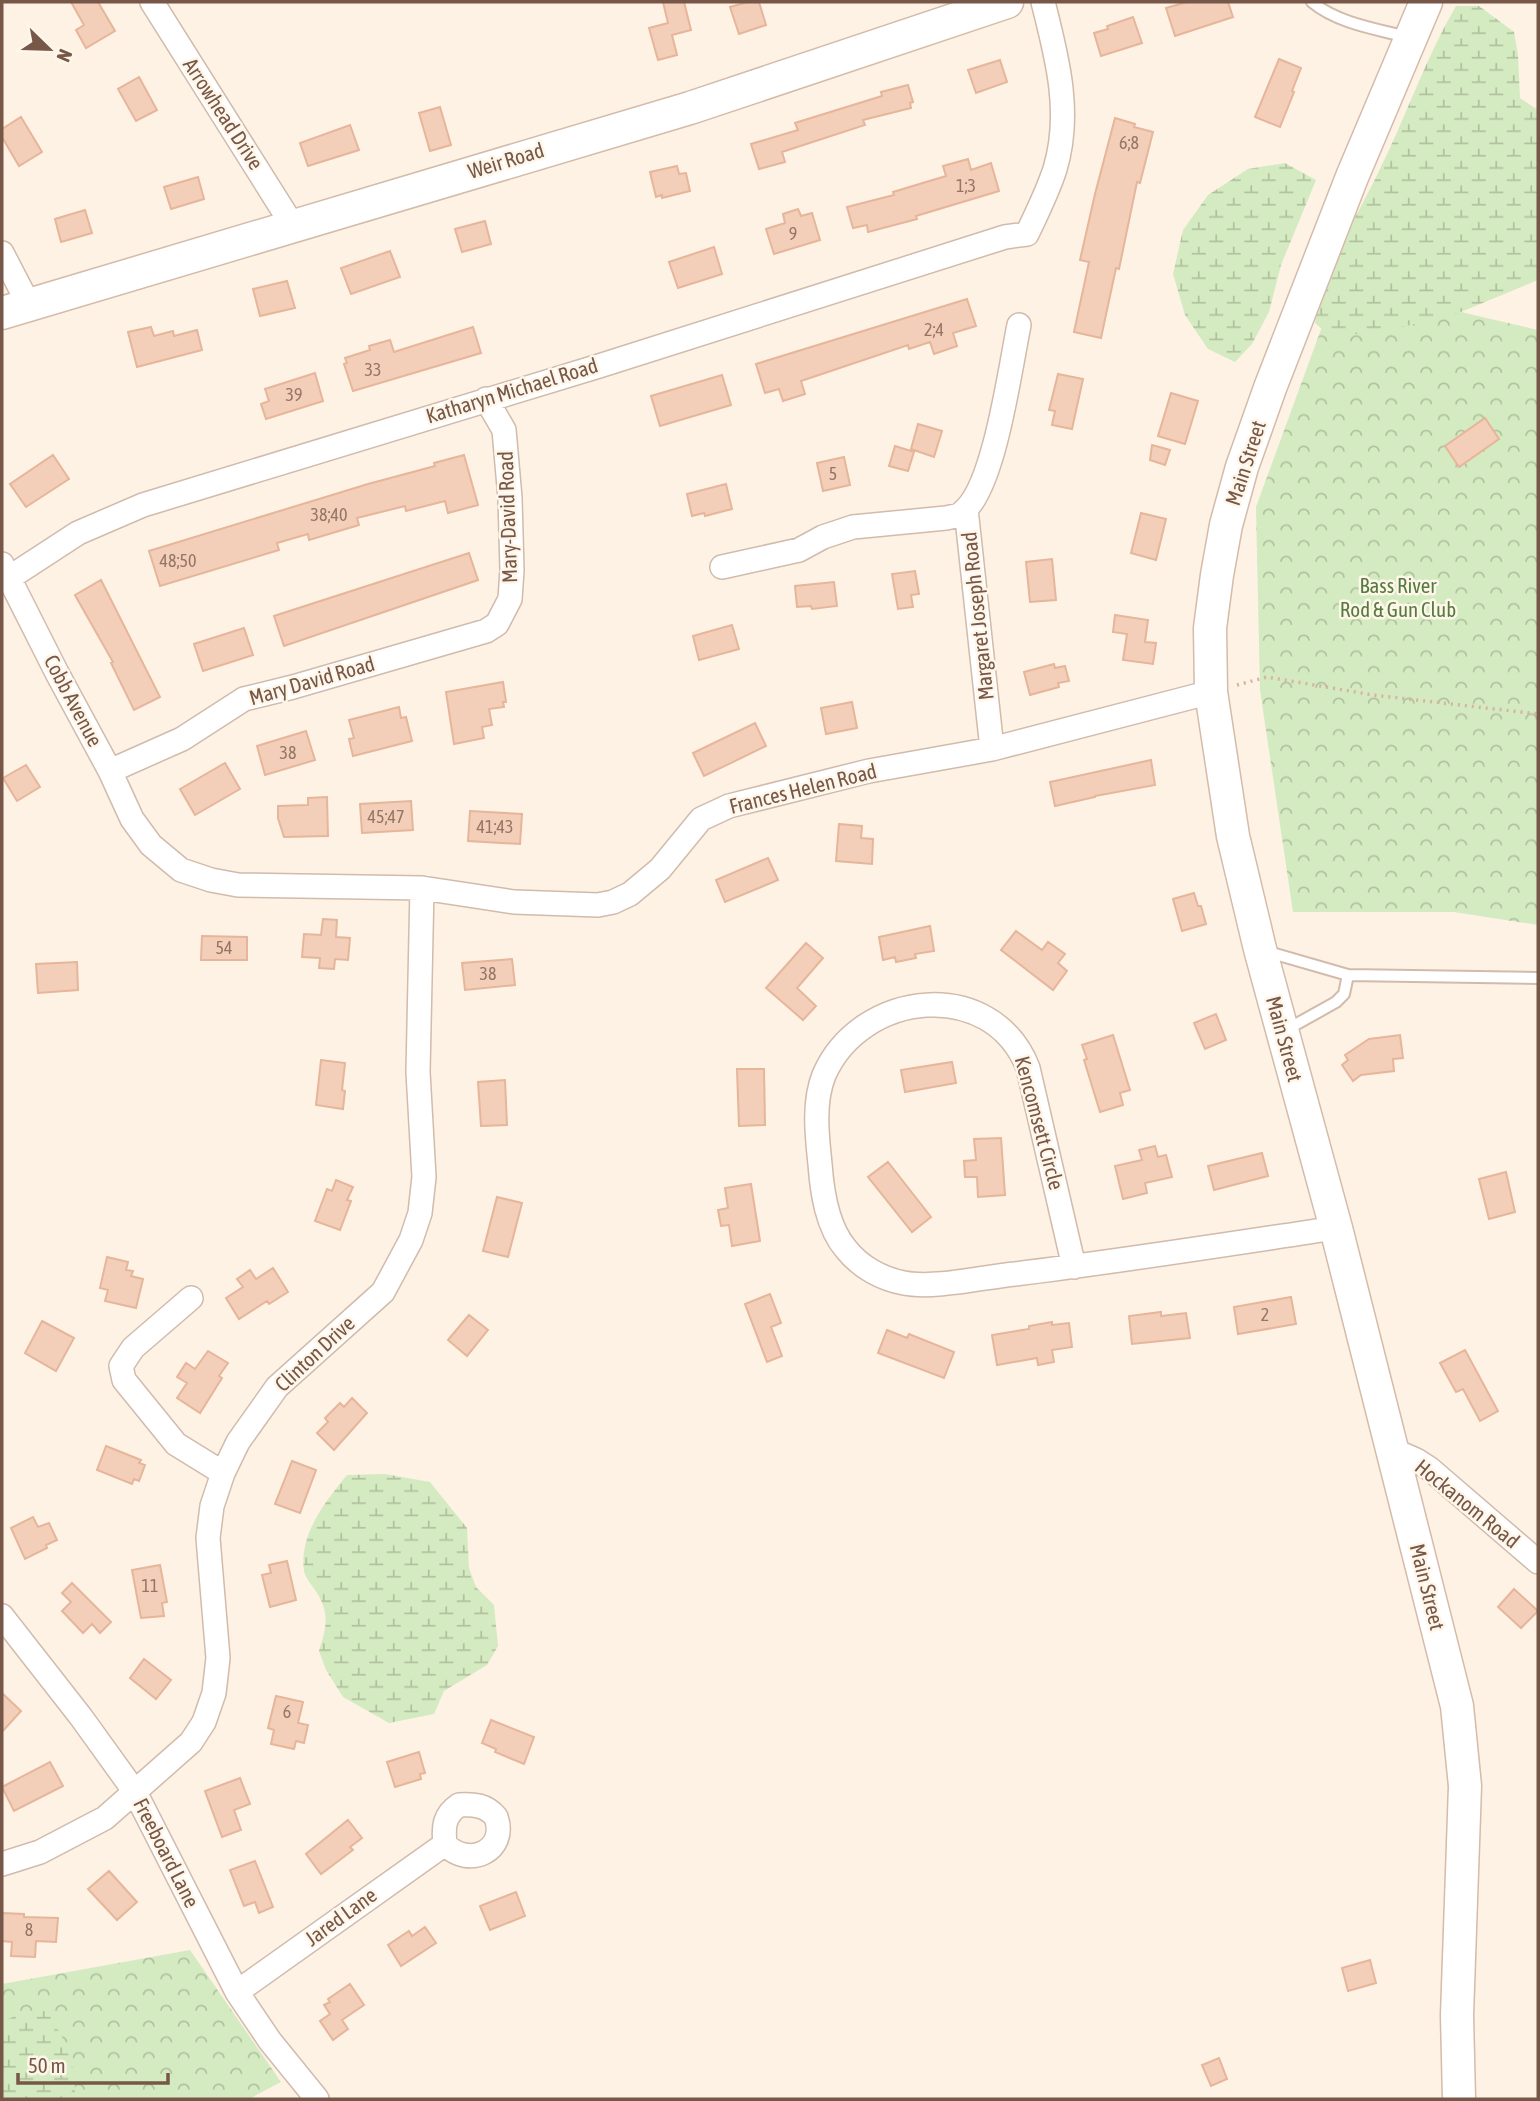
<svg xmlns="http://www.w3.org/2000/svg" width="1540" height="2101" font-family="'Asap Condensed',sans-serif">
	<defs>
		<pattern id="forest-crowns" width="20" height="18" patternUnits="userSpaceOnUse" patternTransform="scale(1.75)"><rect width="20" height="18" fill="#d4ebc1"/><path d="M2 6a3 3 0 1 1 6 0M12 15a3 3 0 1 1 6 0" fill="none" stroke="#b1c19f"/></pattern>
		<pattern id="wetland-marsh" width="20" height="14" patternUnits="userSpaceOnUse" patternTransform="scale(1.75)"><rect width="20" height="14" fill="#d4ebc1"/><path d="M1 5h8M5 5V1M11 12h8M15 12V8" fill="none" stroke="#b1c19f"/></pattern>
	</defs>
	<rect width="100%" height="100%" fill="#fdf2e4"/>
	<path fill="url(#forest-crowns)" d="M1338 283 1538 330V925L1454 912H1293L1260 690 1256 507Z
		M190 1950 281 2082 249 2099H2V1984Z"/>
	<path fill="url(#wetland-marsh)" d="M1456 6H1479L1514 32 1518 54 1520 98 1538 110V280L1456 314 1389 330 1331 337 1315 323C1323 268 1355 221 1379 171 1406 117 1425 59 1456 6Z
		M1285 163 1316 180 1281 265 1269 312 1252 344 1235 362 1208 349 1185 315 1173 274 1183 230 1208 195 1248 169Z
		M385 1474 430 1482 467 1528 469 1568 476 1587 494 1605 498 1646 487 1665 444 1691 434 1714 389 1723 343 1697 326 1670 319 1651C327 1626 330 1612 315 1590 311 1584 305 1577 304 1571 299 1534 325 1502 347 1475Z
		M47 2011C66 2041 76 2063 75 2099H2V2021L24 2013Z"/>
	<path fill="#f3cfba" stroke="#e6b59a" stroke-width="2" d="M71 2H98L115 31 86 48 76 30 84 25Z
		M663 2H684L691 30 672 35 677 55 658 60 649 28 668 23Z
		M748 2H759L766 25 739 34 730 7Z
		M1187 2H1228L1233 17 1175 36 1166 8Z
		M1133 17 1142 43 1101 56 1094 33 1108 29 1107 26Z
		M1279 59 1301 68 1292 91 1294 92 1280 127 1255 117Z
		M1000 60 1007 82 976 93 968 70Z
		M139 77 157 110 136 121 118 89Z
		M908 85 913 102 910 103 911 108 863 120 865 125 782 152 785 162 759 169 751 144 798 130 795 123 882 96 881 92Z
		M440 107 451 145 430 151 419 113Z
		M21 117 42 152 19 166 2 137V129Z
		M1115 118 1135 124 1134 127 1153 132 1140 183 1137 182 1119 269 1116 268 1101 338 1074 332 1089 262 1080 260 1095 194Z
		M350 125 359 150 308 166 300 143Z
		M968 159 971 170 991 163 999 191 916 216 917 219 868 232 867 225 853 228 847 207 894 195 893 192 946 176 943 166Z
		M677 166 679 174 686 173 690 191 662 198V195L656 197 650 172Z
		M198 177 204 199 171 209 164 187Z
		M798 209 801 216 812 213 820 240 774 254 766 229 785 223 783 214Z
		M85 210 92 233 61 242 55 219Z
		M485 221 491 244 462 252 455 229Z
		M714 247 722 274 678 288 669 262Z
		M390 251 400 277 351 294 341 268Z
		M287 281 295 308 260 316 253 289Z
		M967 299 976 326 953 333 957 346 934 354 930 342 909 349 908 345 801 381 805 394 783 401 779 389 765 393 756 364Z
		M151 327 154 336 173 331 174 336 197 330 202 350 137 367 128 332Z
		M473 327 481 353 353 391 344 364 347 363 345 358 370 350 369 346 390 340 394 352Z
		M315 373 323 401 266 419 261 404 269 401 265 389Z
		M1058 374 1083 379 1072 429 1052 425 1055 411 1049 410Z
		M722 375 731 405 660 426 651 396Z
		M1171 393 1198 401 1185 444 1158 436Z
		M1485 418 1499 439 1459 467 1445 446Z
		M918 424 942 431 934 457 911 449Z
		M1152 445 1170 450 1165 465 1150 460Z
		M895 446 914 452 908 471 889 466Z
		M53 455 69 479 26 507 10 484Z
		M464 455 478 505 448 513 445 501 406 511 405 506 357 518 359 525 309 540 308 534 277 543 279 550 160 586 149 551 368 484 435 466 434 463Z
		M844 457 850 485 823 491 817 463Z
		M726 484 732 509 705 516 704 513 692 516 687 494Z
		M1141 513 1166 519 1156 560 1131 553Z
		M469 553 478 580 284 646 274 616Z
		M1052 559 1056 600 1030 602 1026 562Z
		M915 571 919 594 911 595 913 607 898 609 892 574Z
		M101 580 160 697 134 710 111 663 113 662 75 595Z
		M834 582 837 606 812 609 811 606 797 607 795 586Z
		M1115 615 1148 620 1145 642 1156 643 1153 664 1123 660 1127 634 1113 632Z
		M732 625 739 649 699 660 693 636Z
		M244 628 253 655 203 671 194 644Z
		M1054 664 1055 668 1065 666 1069 681 1058 683 1059 687 1030 695 1024 672Z
		M503 682 506 702H503L504 707 489 709 492 725 482 727 484 738 454 744 446 692Z
		M852 702 857 728 826 734 821 708Z
		M399 707 401 718 406 717 412 741 353 756 349 739 354 738 349 720Z
		M755 723 766 746 704 776 693 753Z
		M306 731 315 760 265 775 257 746Z
		M1151 760 1155 785 1095 796V797L1055 806 1050 782Z
		M225 763 240 789 195 815 180 789Z
		M26 765 40 787 17 801 3 778Z
		M327 797 328 836 284 837 278 818V806L308 805V798Z
		M411 801 413 830 362 833 360 804Z
		M470 811 522 814 520 844 468 841Z
		M839 824 862 826 861 838 873 839 872 864 836 861Z
		M768 858 778 880 725 902 716 880Z
		M1194 893 1198 906H1201L1206 924 1182 931 1173 899Z
		M323 919 337 920 336 937 350 938 348 960 335 959 334 969 319 968 320 958 302 957 304 934 321 935Z
		M930 926 934 951 915 954 916 958 896 962 895 957 883 960 879 937Z
		M1016 931 1042 950 1048 942 1065 954 1058 963 1067 971 1053 990 1001 950Z
		M202 936 247 937V960H201Z
		M806 943 823 958 797 988 816 1006 803 1020 766 988Z
		M512 959 515 985 465 990 462 963Z
		M77 962 78 990 38 993 36 964Z
		M1216 1014 1226 1040 1205 1049 1194 1023Z
		M1113 1035 1130 1090 1120 1093 1123 1105 1100 1112 1084 1060 1087 1059 1082 1045Z
		M1400 1035 1403 1058 1393 1059 1394 1071 1361 1075 1353 1081 1342 1065 1348 1060 1345 1055 1369 1039Z
		M321 1060 345 1063 342 1090 345 1091 343 1109 316 1105Z
		M952 1062 956 1083 905 1092 901 1070Z
		M737 1069H764L765 1125 739 1126Z
		M505 1080 507 1125 481 1126 478 1082Z
		M1001 1138 1005 1195 978 1197 977 1177H965L964 1161 976 1160 974 1139Z
		M1155 1146 1158 1157 1166 1155 1172 1177 1145 1183 1147 1193 1123 1199 1115 1166 1142 1160 1139 1150Z
		M1262 1153 1268 1176 1214 1190 1208 1166Z
		M888 1162 931 1217 912 1232 868 1177Z
		M1506 1172 1515 1212 1489 1219 1479 1179Z
		M336 1180 353 1187 347 1200 351 1201 340 1230 315 1221 327 1189 332 1191Z
		M751 1184 760 1241 732 1246 729 1225 721 1226 718 1210 728 1208 725 1188Z
		M497 1197 522 1203 508 1257 483 1251Z
		M107 1257 128 1262 126 1270 133 1271 131 1276 143 1279 136 1308 105 1301 108 1290 100 1288Z
		M273 1268 288 1292 269 1304 267 1301 239 1319 226 1298 243 1287 237 1279 250 1270 256 1279Z
		M770 1294 781 1323 771 1327 782 1356 767 1362 745 1304Z
		M1291 1297 1296 1324 1238 1334 1234 1307Z
		M1161 1312V1316L1186 1313 1190 1338 1132 1344 1129 1316Z
		M469 1315 488 1330 467 1356 448 1340Z
		M42 1321 74 1338 56 1371 25 1353Z
		M1052 1322V1325L1069 1323 1072 1347 1052 1350 1054 1362 1038 1365 1037 1358 997 1365 992 1335 1029 1329V1326Z
		M887 1330 907 1338 909 1334 954 1352 944 1378 878 1353Z
		M1465 1350 1498 1411 1480 1421 1463 1389 1456 1392 1440 1363Z
		M208 1351 228 1363 219 1376 222 1378 200 1413 177 1398 187 1383 177 1377 186 1363 195 1369Z
		M352 1398 367 1413 334 1450 317 1433 328 1422 325 1418 340 1403 344 1407Z
		M106 1446 141 1460 139 1463 145 1465 139 1481 134 1479 132 1484 97 1470Z
		M292 1461 316 1470 300 1513 275 1504Z
		M33 1517 38 1527 49 1523 57 1540 46 1545 47 1548 25 1559 11 1528Z
		M287 1561 296 1600 270 1607 262 1575 271 1573 269 1565Z
		M160 1565 167 1602 162 1603 164 1616 141 1618 132 1570Z
		M72 1583 111 1622 100 1633 92 1624 83 1633 62 1611 71 1602 62 1593Z
		M1514 1589 1538 1611 1521 1628 1498 1607Z
		M144 1659 171 1680 156 1699 130 1678Z
		M2 1693 21 1711 2 1732Z
		M276 1696 303 1702 298 1723 308 1725 304 1743 296 1741 294 1749 271 1744 274 1730 268 1728Z
		M491 1720 534 1737 524 1764 495 1752 496 1749 482 1743Z
		M419 1752 425 1773 420 1774 421 1779 395 1787 387 1762Z
		M50 1762 63 1786 14 1811 2 1787Z
		M240 1778 250 1804 234 1810 241 1830 222 1837 205 1791Z
		M348 1820 362 1838 350 1847 353 1850 321 1874 306 1854Z
		M255 1861 273 1907 259 1913 255 1902 244 1906 230 1870Z
		M109 1871 137 1902 117 1920 88 1889Z
		M516 1892 525 1916 490 1930 480 1906Z
		M2 1913 24 1914V1917L58 1918 56 1942 36 1941 35 1957 11 1956 12 1942 2 1941Z
		M425 1927 436 1943 401 1966 388 1945 409 1931 412 1936Z
		M1370 1960 1376 1983 1348 1991 1342 1968Z
		M350 1984 364 2005 342 2020 348 2029 333 2040 320 2021 330 2014 324 2005 330 2002 328 1999Z
		M1219 2058 1227 2079 1211 2086 1202 2065Z"/>
	<g fill="none" stroke-linecap="round" stroke-linejoin="round">
		<g stroke="#d1bbac" stroke-width="14">
			<path id="lane" d="M1312 2C1337 23 1376 29 1407 37
				M1265 951 1348 975 1538 978
				M1286 1030 1336 1002 1344 994 1348 975"/>
		</g>
		<g stroke="#d1bbac" stroke-width="26">
			<path id="street" d="M152 2 293 226
				M2 253 29 305
				M2 564 57 673 110 771 132 819 151 845 181 870 211 880 238 885 422 888 514 902 598 905 613 902 630 894 660 869 701 819 729 806 869 771 992 749 1211 692
				M722 567 799 550 823 537 853 527 946 518 960 515 966 509
				M9 578 78 533 143 505 599 366 1005 237 1027 234C1037 213 1048 191 1055 169 1072 113 1057 57 1043 2
				M992 749 966 509C995 481 1010 369 1019 325
				M110 771 182 739 244 699 293 687 486 631 497 624 510 599 512 570 510 498 504 430 486 399
				M1074 1267 1028 1068C992 976 861 990 824 1075 813 1102 817 1136 820 1164 822 1192 827 1227 846 1249 860 1267 882 1279 904 1283 934 1289 984 1277 1015 1274 1122 1261 1229 1244 1336 1228
				M191 1298 133 1348 121 1366 124 1380 176 1444 223 1473
				M1393 1450 1416 1460 1430 1469 1538 1562
				M2 1616 81 1717 135 1792 237 1992 270 2041 317 2099
				M459 1805C474 1804 486 1805 496 1817 508 1851 468 1869 445 1844 443 1827 444 1815 459 1805Z
				M2 1864 40 1852 105 1818 191 1742 204 1722 214 1693 218 1658 208 1538 212 1506 223 1473 238 1442 277 1387 383 1292 411 1240 420 1213 424 1177 418 1072 422 888
				M237 1992 445 1844"/>
		</g>
		<g stroke="#d4bbaa" stroke-width="35">
			<path id="secondary" d="M1426 2 1352 177 1270 388 1242 467 1226 525 1217 575 1210 628 1211 692 1233 836 1260 949 1336 1228 1457 1706 1465 1786 1457 2015 1459 2099
				M2 313 690 108 1007 2"/>
		</g>
		<path stroke="#d8b29d" stroke-width="3.5" stroke-dasharray="2 5" stroke-linecap="butt" d="M1237 685 1267 677 1373 695 1538 714"/>
		<use href="#lane" stroke="#fff" stroke-width="10"/>
		<use href="#street" stroke="#fff" stroke-width="23"/>
		<use href="#secondary" stroke="#fff" stroke-width="32"/>
	</g>
	<g text-anchor="middle" stroke-width="5" stroke-linejoin="round" paint-order="stroke">
		<g font-size="18" fill="#957564">
			<text x="1129" y="149">6;8</text>
			<text x="966" y="192">1;3</text>
			<text x="793" y="240">9</text>
			<text x="934" y="336">2;4</text>
			<text x="373" y="376">33</text>
			<text x="294" y="401">39</text>
			<text x="833" y="480">5</text>
			<text x="329" y="521">38;40</text>
			<text x="178" y="567">48;50</text>
			<text x="288" y="759">38</text>
			<text x="386" y="823">45;47</text>
			<text x="495" y="833">41;43</text>
			<text x="224" y="954">54</text>
			<text x="488" y="980">38</text>
			<text x="1265" y="1321">2</text>
			<text x="150" y="1592">11</text>
			<text x="287" y="1718">6</text>
			<text x="29" y="1936">8</text>
		</g>
		<g font-size="21" fill="#765748" stroke="#fff6ea">
			<text transform="translate(223 114) rotate(57)" y="7">Arrowhead Drive</text>
			<text transform="translate(506 161) rotate(-17)" y="7">Weir Road</text>
			<text transform="translate(512 391) rotate(-17)" y="7">Katharyn Michael Road</text>
			<text transform="translate(1246 463) rotate(-72)" y="7">Main Street</text>
			<text transform="translate(508 517) rotate(-92)" y="7">Mary-David Road</text>
			<text transform="translate(978 616) rotate(-96)" y="7">Margaret Joseph Road</text>
			<text transform="translate(312 681) rotate(-16)" y="7">Mary David Road</text>
			<text transform="translate(73 701) rotate(62)" y="7">Cobb Avenue</text>
			<text transform="translate(803 789) rotate(-14)" y="7">Frances Helen Road</text>
			<text transform="translate(1284 1039) rotate(75)" y="7">Main Street</text>
			<text transform="translate(1039 1123) rotate(75)" y="7">Kencomsett Circle</text>
			<text transform="translate(315 1354) rotate(-43)" y="7">Clinton Drive</text>
			<text transform="translate(1467 1504) rotate(39)" y="7">Hockanom Road</text>
			<text transform="translate(1427 1587) rotate(76)" y="7">Main Street</text>
			<text transform="translate(166 1853) rotate(63)" y="7">Freeboard Lane</text>
			<text transform="translate(341 1917) rotate(-36)" y="7">Jared Lane</text>
		</g>
		<g font-size="21" fill="#547c40" stroke="#fff6ea">
			<text x="1398" y="593">Bass River<tspan x="1398" dy="24">Rod &amp; Gun Club</tspan></text>
		</g>
	</g>
	<rect width="1540" height="2101" fill="none" stroke="#765748" stroke-width="7"/>
	<g transform="translate(49 49) rotate(113)" stroke="#fff6ea" stroke-width="5" paint-order="stroke">
	<path d="M0-5L12 26L0 18L-12 26Z" fill="#765748"/>
	<text y="-10" font-size="19" font-weight="bold" text-anchor="middle" fill="#765748">N</text>
	</g>
	<path d="M18 2073v10h150v-10" fill="none" stroke="#765748" stroke-width="3.5"/>
	<text x="28" y="2073" font-size="21" fill="#765748" stroke="#fff6ea" stroke-width="5" paint-order="stroke">50 m</text>
</svg>
